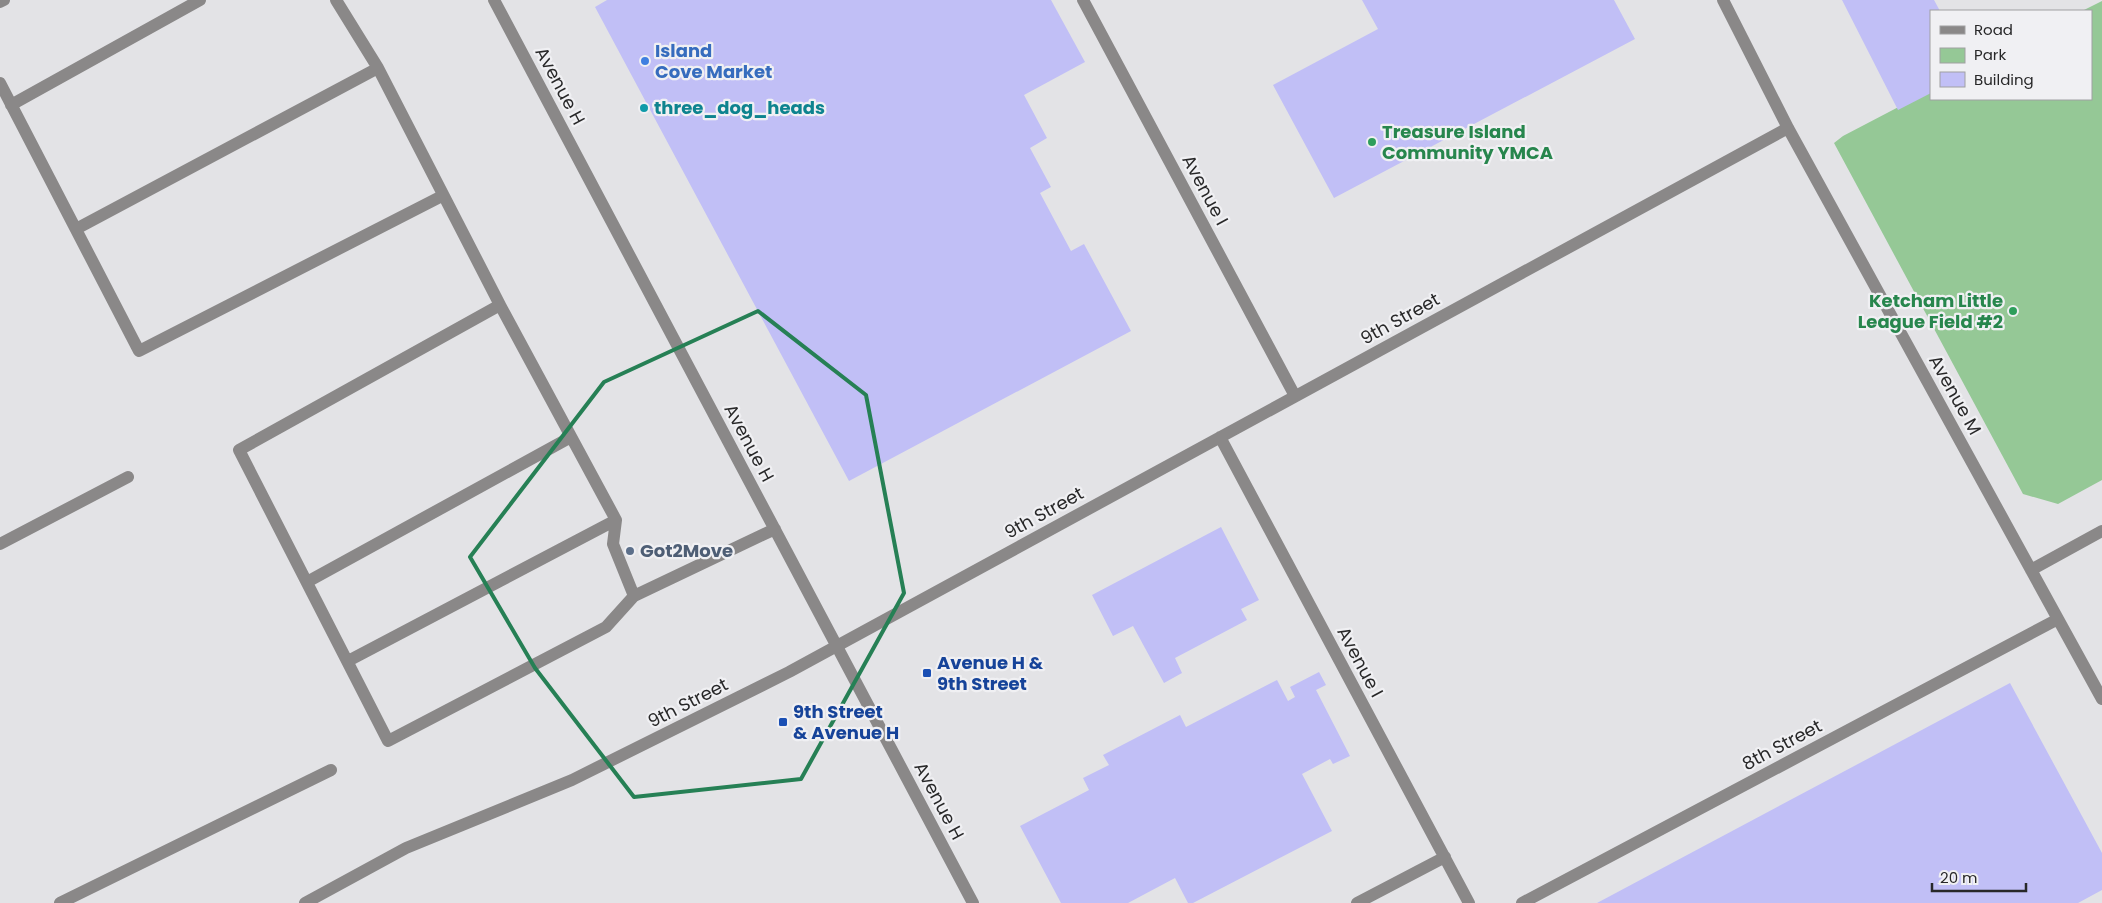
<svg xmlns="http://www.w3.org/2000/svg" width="2102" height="903" font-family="Poppins,sans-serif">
	<rect width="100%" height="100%" fill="#e3e3e6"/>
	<path fill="#95c896" d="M2102 1V480L2058 504 2023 494 1834 143 1843 136 1931 90V99H2091V11H2082Z"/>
	<path fill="#c1bff6" d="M607 0H1051L1085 62 1024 95 1047 138 1030 148 1051 187 1040 193 1071 251 1084 244 1131 331 849 481 595 7Z
		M1362 0H1614L1635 39 1334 198 1273 85 1378 29Z
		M1842 0H1934L1940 11H1931V93L1898 110Z
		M1221 527 1259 600 1241 609 1247 620 1175 658 1182 673 1164 683 1133 626 1113 636 1092 595Z
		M1319 672 1326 685 1316 690 1350 756 1333 764 1330 759 1302 774 1332 831 1193 903H1188L1175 878 1128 903H1061L1020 826 1089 790 1083 778 1109 765 1103 755 1180 715 1186 727 1277 680 1288 701 1295 697 1290 687Z
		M2010 683 2102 853V890L2078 903H1597Z"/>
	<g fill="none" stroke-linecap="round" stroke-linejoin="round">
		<path stroke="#8a8888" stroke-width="12" d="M336 0 378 68 500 305 239 450 388 741 606 627 634 596 775 529
			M494 0 973 903
			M1083 0 1295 396
			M1723 0 1788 128 2102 699
			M0 2 4 0
			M0 83 139 351 442 196
			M11 105 200 0
			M76 229 378 68
			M500 305 616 520 613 544 634 596
			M1220 437 1469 903
			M0 544 128 477
			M2031 570 2102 531
			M307 582 571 437
			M348 661 616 520
			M60 903 331 770
			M305 903 406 848 572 780 789 672 1788 128
			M1357 903 1445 857
			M1522 903 2058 619"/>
	</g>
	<path fill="none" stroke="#268055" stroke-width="4" stroke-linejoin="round" d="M758 311 866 395 904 593 801 779 634 797 535 668 470 557 604 382Z"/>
	<circle fill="#3f7fe0" stroke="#f0f0f3" stroke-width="2" cx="645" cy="61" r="5"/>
	<circle fill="#0f9aa8" stroke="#f0f0f3" stroke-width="2" cx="644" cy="108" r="5"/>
	<g fill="#2e9e5b" stroke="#f0f0f3" stroke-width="2">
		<circle cx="1372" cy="142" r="5"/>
		<circle cx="2013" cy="311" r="5"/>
	</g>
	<circle fill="#5c6f8a" stroke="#f0f0f3" stroke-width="2" cx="630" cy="551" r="5"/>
	<g fill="#1a4fb4" stroke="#f0f0f3" stroke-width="2">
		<rect x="922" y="668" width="10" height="10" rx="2.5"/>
		<rect x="778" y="717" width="10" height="10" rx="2.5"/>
	</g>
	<g text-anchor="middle" stroke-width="4.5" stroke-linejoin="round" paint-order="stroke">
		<g font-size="18" font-weight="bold" fill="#366cbe" stroke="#f0f0f3" text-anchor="start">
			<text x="655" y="57">Island<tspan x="655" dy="21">Cove Market</tspan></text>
		</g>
		<g font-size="18" fill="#282829" stroke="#f0f0f3">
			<text transform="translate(560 86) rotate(62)" y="6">Avenue H</text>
			<text transform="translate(1205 190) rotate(62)" y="6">Avenue I</text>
			<text transform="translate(1400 319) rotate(-29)" y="6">9th Street</text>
			<text transform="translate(1955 395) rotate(61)" y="6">Avenue M</text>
			<text transform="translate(749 443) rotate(62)" y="6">Avenue H</text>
			<text transform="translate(1044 513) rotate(-29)" y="6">9th Street</text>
			<text transform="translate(1360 662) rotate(62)" y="6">Avenue I</text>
			<text transform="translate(688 703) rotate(-27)" y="6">9th Street</text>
			<text transform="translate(1782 745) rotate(-28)" y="6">8th Street</text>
			<text transform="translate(939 801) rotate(62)" y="6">Avenue H</text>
		</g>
		<g font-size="18" font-weight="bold" fill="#0d838f" stroke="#f0f0f3" text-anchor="start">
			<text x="654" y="114">three_dog_heads</text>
		</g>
		<g font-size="18" font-weight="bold" fill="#27864d" stroke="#f0f0f3" text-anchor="start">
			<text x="1382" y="138">Treasure Island<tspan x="1382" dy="21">Community YMCA</tspan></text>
			<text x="2003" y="307" text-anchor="end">Ketcham Little<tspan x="2003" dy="21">League Field #2</tspan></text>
		</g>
		<g font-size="18" font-weight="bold" fill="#4e5e75" stroke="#f0f0f3" text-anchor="start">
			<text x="640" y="557">Got2Move</text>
		</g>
		<g font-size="18" font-weight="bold" fill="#164399" stroke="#f0f0f3" text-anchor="start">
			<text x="937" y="669">Avenue H &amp;<tspan x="937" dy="21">9th Street</tspan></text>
			<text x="793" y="718">9th Street<tspan x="793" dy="21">&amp; Avenue H</tspan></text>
		</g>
	</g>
	<rect x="1930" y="10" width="162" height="90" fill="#f0f0f3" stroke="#a0a0a2"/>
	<rect x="1940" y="26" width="25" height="8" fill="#8a8888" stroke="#a0a0a2"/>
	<text x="1974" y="35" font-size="15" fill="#282829">Road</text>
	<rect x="1940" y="48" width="25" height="15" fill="#95c896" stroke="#a0a0a2"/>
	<text x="1974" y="60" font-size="15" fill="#282829">Park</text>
	<rect x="1940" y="72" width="25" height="15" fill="#c1bff6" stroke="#a0a0a2"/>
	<text x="1974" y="85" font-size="15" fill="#282829">Building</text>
	<path d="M1932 883v8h94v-8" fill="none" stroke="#282829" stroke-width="2.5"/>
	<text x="1940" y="883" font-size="15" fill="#282829" stroke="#f0f0f3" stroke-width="4" paint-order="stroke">20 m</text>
</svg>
